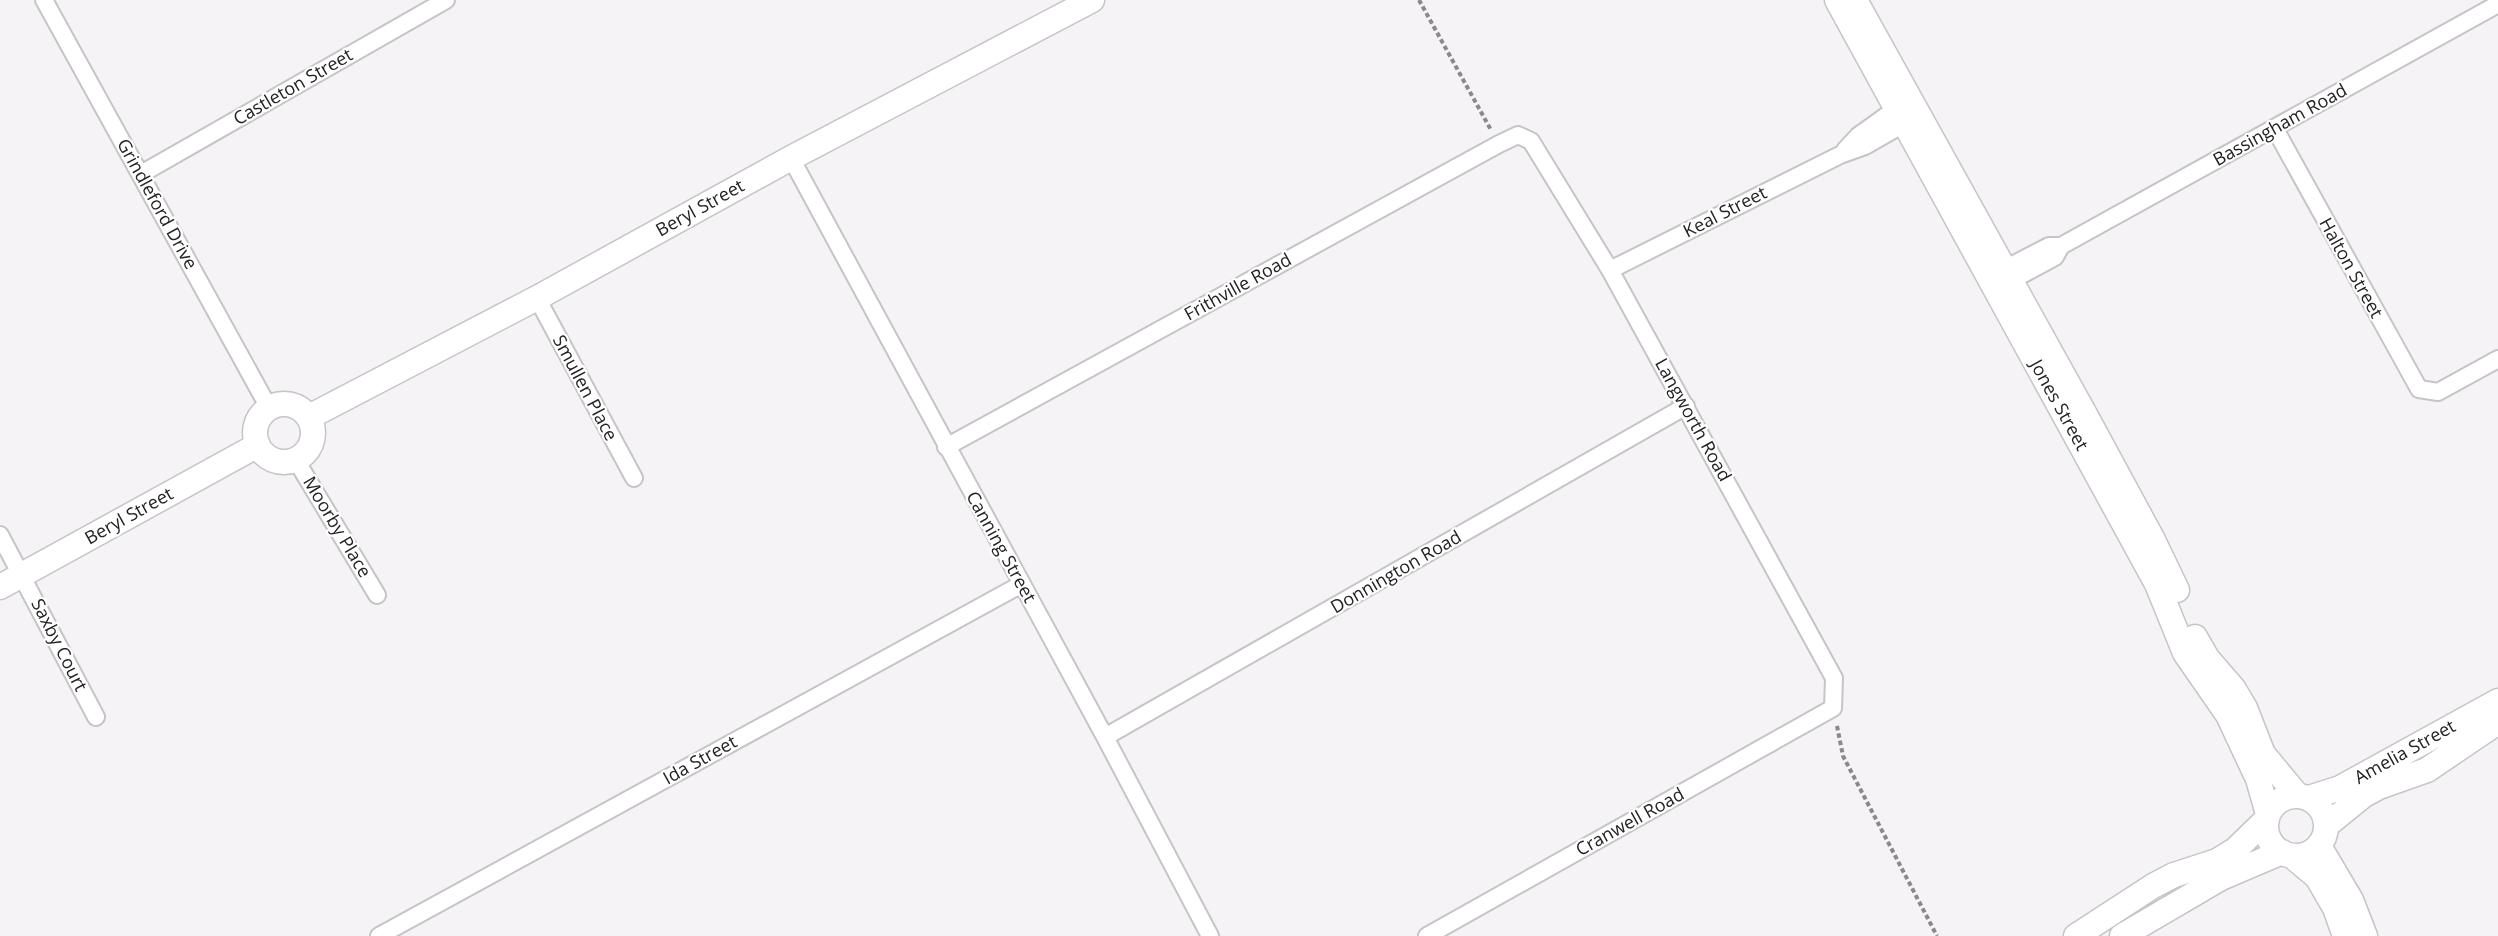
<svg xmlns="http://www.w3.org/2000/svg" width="2498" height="936" font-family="'Open Sans',sans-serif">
	<rect width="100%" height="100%" fill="#f5f3f6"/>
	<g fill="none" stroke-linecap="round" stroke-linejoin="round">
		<g stroke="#c6c4c7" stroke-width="20">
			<path id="street" d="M44 0 269 408
				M2275 129 2419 389 2438 392 2498 359
				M1845 150 1858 136 1904 103
				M791 158 1105 737 1210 936
				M141 174 446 0
				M1610 270 1840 155 1865 146 1914 118
				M1995 274 2049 246H2061L2498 4
				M2001 286 2055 257 2061 246
				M537 298 634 478
				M946 447 1499 144 1518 135 1531 141 1610 270 1834 678 1833 708 1427 936
				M296 460 377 595
				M0 535 96 717
				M1105 737 1686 406
				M379 936 1022 584"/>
		</g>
		<g stroke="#c6c4c7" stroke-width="27">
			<path id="secondary" d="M1837 0 2157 584 2185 653 2228 715 2258 779 2268 814
				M1856 2 2087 418 2153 540 2177 590
				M255 433a29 29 0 1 1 58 0a29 29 0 1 1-58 0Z
				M309 417 537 298 791 158 1092 0
				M0 587 258 445
				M2195 637 2207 658 2233 688 2245 708 2263 754 2297 795
				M2266 826a30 30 0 1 1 60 0a30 30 0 1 1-60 0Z
				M2309 798 2340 788 2498 701
				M2327 825 2364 795 2379 787 2427 770 2498 722
				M2319 846 2351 900 2365 936
				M2292 856 2317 877 2335 908 2345 936
				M2076 936 2153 886 2174 875 2217 861 2235 850 2267 819
				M2122 936 2221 878 2282 852"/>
		</g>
		<path stroke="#89888a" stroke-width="4" stroke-dasharray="4.5 3" stroke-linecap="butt" d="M1419 0 1491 130
			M1837 726 1843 756 1937 936"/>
		<use href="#street" stroke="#fff" stroke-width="16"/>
		<use href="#secondary" stroke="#fff" stroke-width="24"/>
	</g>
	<g text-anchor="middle" stroke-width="4.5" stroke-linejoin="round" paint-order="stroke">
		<g font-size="18" fill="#222223" stroke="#fff">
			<text transform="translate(293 87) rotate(-30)" y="6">Castleton Street</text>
			<text transform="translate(2280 125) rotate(-29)" y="6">Bassingham Road</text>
			<text transform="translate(157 204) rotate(61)" y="6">Grindleford Drive</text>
			<text transform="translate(700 208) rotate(-29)" y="6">Beryl Street</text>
			<text transform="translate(1725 212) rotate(-27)" y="6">Keal Street</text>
			<text transform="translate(2351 268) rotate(61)" y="6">Halton Street</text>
			<text transform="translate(1238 287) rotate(-29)" y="6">Frithville Road</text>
			<text transform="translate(585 388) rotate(62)" y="6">Smullen Place</text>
			<text transform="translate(2059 405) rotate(61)" y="6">Jones Street</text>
			<text transform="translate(1693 420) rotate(61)" y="6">Langworth Road</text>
			<text transform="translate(129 516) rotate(-29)" y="6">Beryl Street</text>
			<text transform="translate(337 527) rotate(59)" y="6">Moorby Place</text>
			<text transform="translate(1001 547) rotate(61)" y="6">Canning Street</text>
			<text transform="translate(1396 572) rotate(-30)" y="6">Donnington Road</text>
			<text transform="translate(59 645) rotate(63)" y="6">Saxby Court</text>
			<text transform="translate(2405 752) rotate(-29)" y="6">Amelia Street</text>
			<text transform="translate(700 760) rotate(-29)" y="6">Ida Street</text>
			<text transform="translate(1630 822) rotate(-29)" y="6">Cranwell Road</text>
		</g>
	</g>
</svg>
